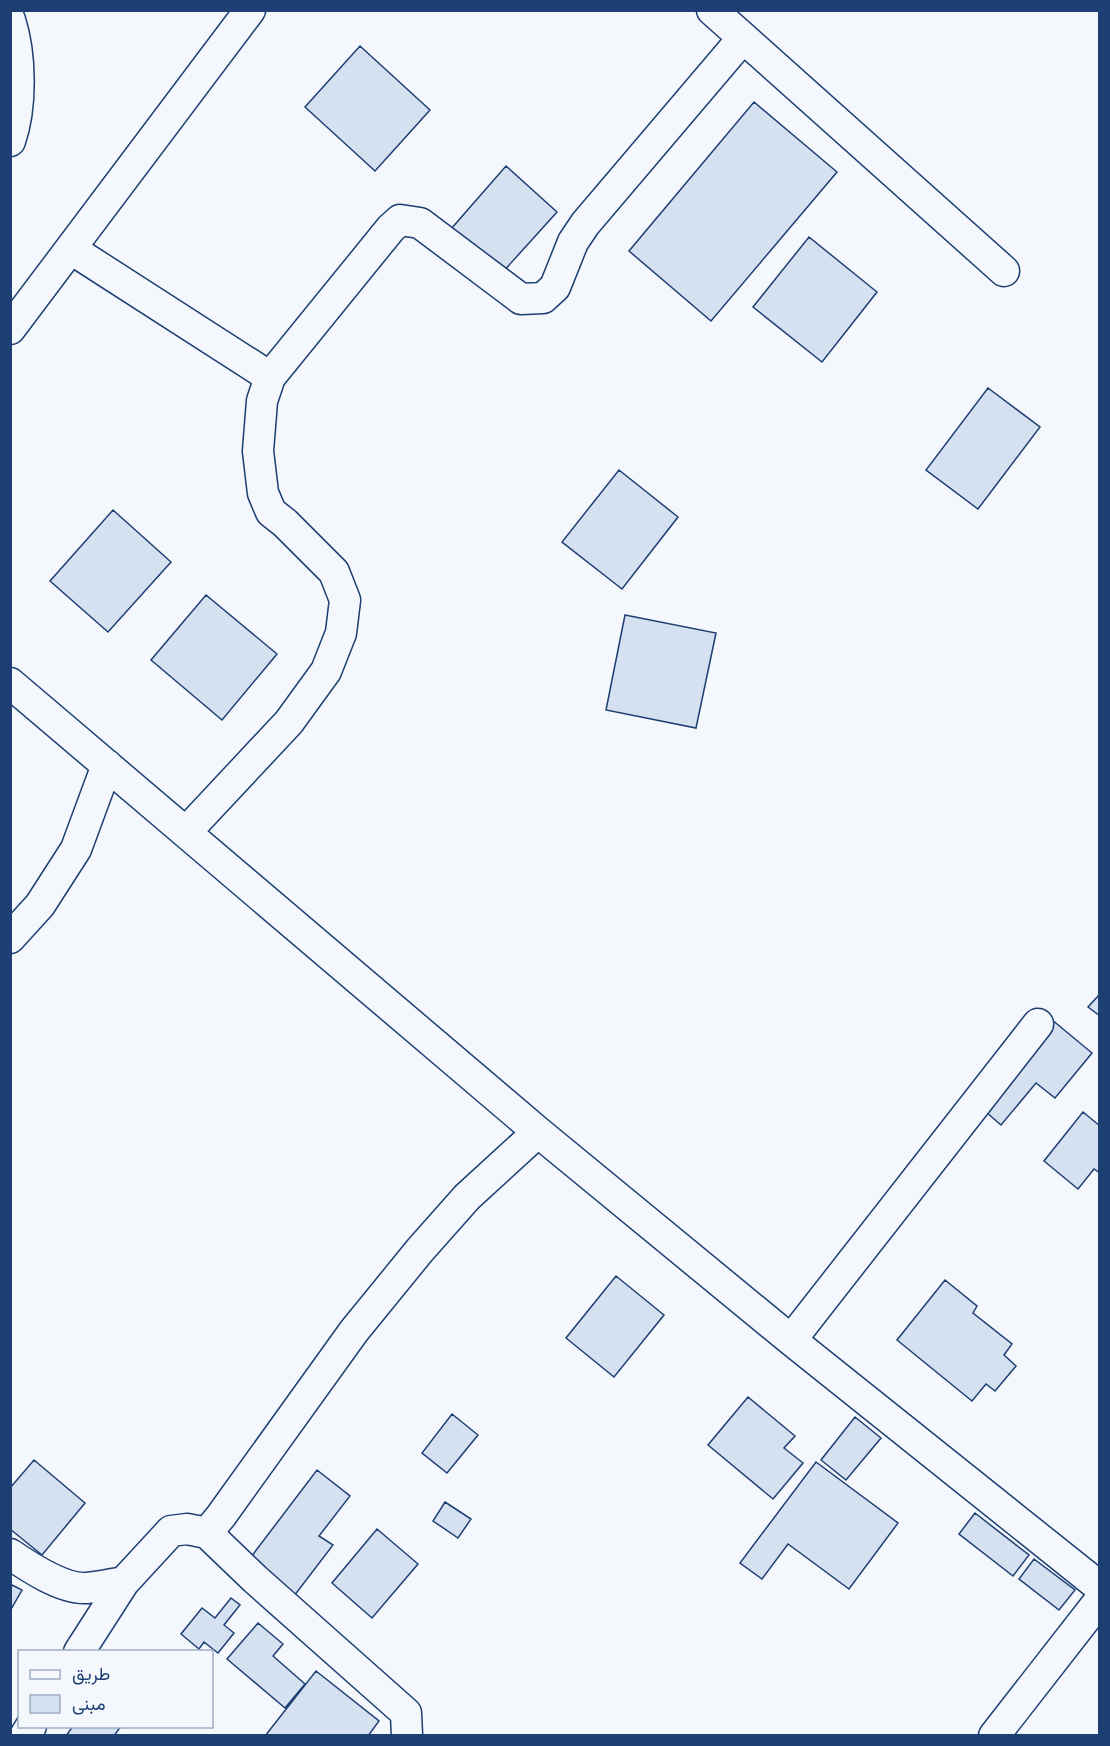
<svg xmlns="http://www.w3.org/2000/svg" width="1110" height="1746" font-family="Bitter,Vazirmatn,serif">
	<rect width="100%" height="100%" fill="#f4f7fb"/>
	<path fill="#d5e0f0" stroke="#1d3f73" stroke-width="1.5" d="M360 46 430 110 375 171 305 107Z
		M754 102 837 172 711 321 629 251Z
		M506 166 557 212 501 274 451 229Z
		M809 237 877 292 822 362 753 307Z
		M988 388 1040 427 978 509 926 470Z
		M619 470 678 517 622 589 562 542Z
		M113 510 171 562 108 632 50 581Z
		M206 595 277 654 222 720 151 660Z
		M625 615 716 633 696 728 606 710Z
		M1100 994V1016L1088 1007Z
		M1051 1019 1092 1053 1055 1098 1036 1083 1001 1125 979 1106Z
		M1083 1112 1100 1126V1173L1094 1169 1078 1189 1044 1161Z
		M616 1276 664 1315 614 1377 566 1338Z
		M945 1280 977 1306 973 1313 1012 1344 1004 1355 1016 1366 995 1391 986 1384 972 1401 897 1340Z
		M748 1397 795 1436 784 1448 803 1463 773 1499 708 1445Z
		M452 1414 478 1435 447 1473 422 1453Z
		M855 1417 881 1438 846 1480 821 1460Z
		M34 1460 85 1503 42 1555 10 1529V1488Z
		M816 1462 898 1523 849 1589 788 1544 762 1579 740 1563Z
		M317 1470 350 1496 319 1536 333 1545 294 1596 248 1561Z
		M445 1502 471 1519 458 1538 433 1521Z
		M975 1513 1029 1555 1013 1576 959 1534Z
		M377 1529 418 1564 372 1618 332 1583Z
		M1034 1559 1075 1590 1059 1610 1019 1579Z
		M10 1584 22 1590 10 1611Z
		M231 1598 240 1605 224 1625 234 1633 218 1653 204 1642 199 1649 181 1634 202 1608 215 1618Z
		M258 1623 283 1644 273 1656 305 1684 285 1708 227 1659Z
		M316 1671 379 1721 368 1736H265Z
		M73 1726H121L114 1736H66Z"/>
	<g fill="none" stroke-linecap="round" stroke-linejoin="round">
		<g stroke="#1d3f73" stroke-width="33">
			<path id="street" d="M712 10 1004 271
				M10 20C21 54 22 107 10 141
				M71 249 270 377
				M10 329 250 10
				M10 683 538 1132 791 1340 1100 1587
				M187 831 289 722 326 671 341 633 345 600 334 572 285 523 271 512 263 493 258 451 262 401 270 377 391 228 400 220 420 223 521 299 543 298 555 287 573 242 585 224 743 38
				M10 938 40 905 76 849 107 765
				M791 1340 1038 1024
				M207 1533 221 1516 354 1331 420 1250 467 1197 538 1132
				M10 1554C29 1567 63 1590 87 1588 99 1587 112 1584 124 1582
				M79 1652 124 1582 171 1531 187 1529 207 1533 255 1579 406 1713 407 1736
				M25 1736 31 1726
				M994 1736 1100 1600"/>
		</g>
		<use href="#street" stroke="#f4f7fb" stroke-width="30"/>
	</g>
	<rect width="1110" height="1746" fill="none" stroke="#1d3f73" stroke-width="24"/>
	<rect x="18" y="1650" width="195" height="78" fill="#f4f7fb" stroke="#9eadc5" stroke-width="1.5"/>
	<rect x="30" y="1670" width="30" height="9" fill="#f4f7fb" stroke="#9eadc5" stroke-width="1.5"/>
	<text x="72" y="1680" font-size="18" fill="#1d3f73">طريق</text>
	<rect x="30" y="1695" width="30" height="18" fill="#d5e0f0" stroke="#9eadc5" stroke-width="1.5"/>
	<text x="72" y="1710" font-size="18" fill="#1d3f73">مبنى</text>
</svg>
